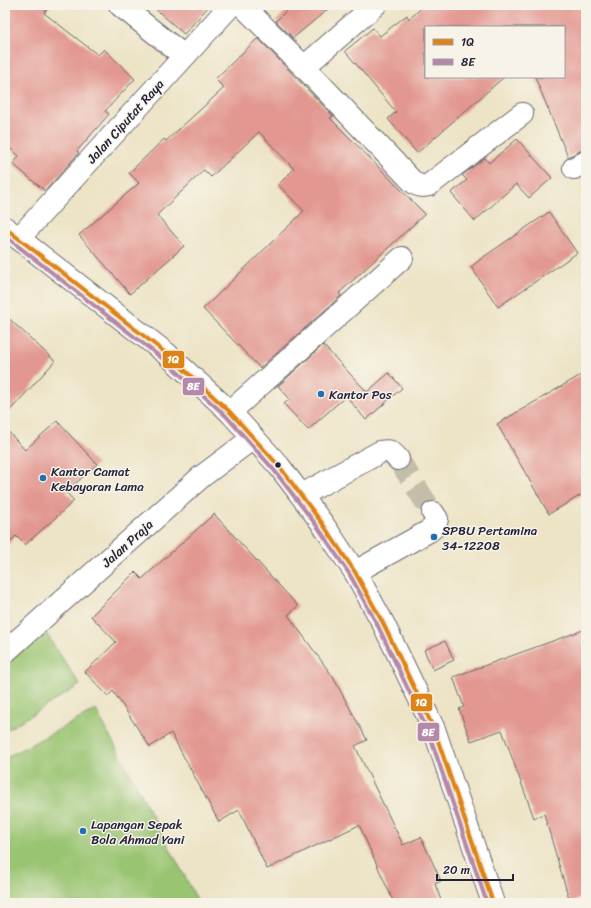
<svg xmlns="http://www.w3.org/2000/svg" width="591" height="908" font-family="Sriracha,sans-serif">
	<rect width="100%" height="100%" fill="#f7f3e8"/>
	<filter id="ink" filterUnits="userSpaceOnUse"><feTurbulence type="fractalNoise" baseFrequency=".025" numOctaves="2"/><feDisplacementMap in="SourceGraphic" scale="8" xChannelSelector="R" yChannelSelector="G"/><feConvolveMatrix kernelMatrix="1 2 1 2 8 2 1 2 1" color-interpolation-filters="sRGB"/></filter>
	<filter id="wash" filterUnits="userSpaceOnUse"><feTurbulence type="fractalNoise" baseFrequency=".012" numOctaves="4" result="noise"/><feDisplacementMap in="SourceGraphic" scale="16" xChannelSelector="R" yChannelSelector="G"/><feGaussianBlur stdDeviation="0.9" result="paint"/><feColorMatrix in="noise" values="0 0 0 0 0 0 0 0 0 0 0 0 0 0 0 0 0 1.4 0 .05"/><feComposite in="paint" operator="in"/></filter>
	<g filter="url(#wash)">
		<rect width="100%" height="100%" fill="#ede4c6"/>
		<path fill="#99c471" stroke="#5e7356" d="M44 630 80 685 5 731V664Z
			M96 710 199 903H5V758Z"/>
		<g id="blocks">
			<path fill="#e29790" d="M5 5H51L44 13 98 55 104 49 135 79 105 111 109 114 77 151 79 153 45 191 13 164 19 156 5 144Z
				M151 5H210L184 34Z
				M292 5H333L293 38 276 21Z
				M425 5H586V150L580 151 568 157 535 77H564V27H426V77H504L417 153 388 119 396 112 345 51 373 28 380 36 407 15 409 19Z
				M258 38 333 116 330 118 425 214 339 293 341 296 260 368 203 309 304 211 278 185 294 169 259 132 211 177 204 170 157 215 184 246 130 294 79 235 139 183 129 173 164 139 166 141 224 88 215 79Z
				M517 139 552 178 529 198 516 184 475 221 451 193 467 180 462 175 485 158 489 163Z
				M549 212 577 253 498 307 471 267 482 258Z
				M5 315 55 361 5 416Z
				M323 345 367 392 389 373 402 388 366 420 346 396 308 430 284 404 290 399 278 386Z
				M586 372V492L549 514 497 424Z
				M57 421 97 464 66 492 74 501 25 545 16 536 5 547V428L25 450Z
				M214 514 298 606 288 615 333 677 367 740 355 746 403 845 421 837 441 881 435 884 442 903H394L359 825 267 869 239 810 219 822 171 733 150 747 113 691 108 696 85 672 116 642 91 616 135 572 142 579Z
				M586 629V897L570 902 544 814 534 818 502 730 471 741 459 709 464 707 453 677Z
				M445 641 454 660 433 670 424 650Z"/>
		</g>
	</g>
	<g filter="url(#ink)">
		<use href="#blocks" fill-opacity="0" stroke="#69666c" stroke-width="1"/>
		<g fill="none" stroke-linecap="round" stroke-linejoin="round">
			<path stroke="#c4bdaa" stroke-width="22" stroke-dasharray="22 11" stroke-linecap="butt" d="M398 459 433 513"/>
			<g stroke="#69666c" stroke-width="24">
				<path id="minor" d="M120 5 184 56
					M242 5 304 67 412 181C418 186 422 187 429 185L522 114
					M304 67 375 5
					M574 168 586 162
					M19 238 231 5
					M230 412 402 258
					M302 495 380 452C390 450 391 451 398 459
					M355 572 429 531 435 526 437 519 433 513
					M5 652 201 477 253 438"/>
			</g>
			<g stroke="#69666c" stroke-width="24">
				<path id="major" d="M5 228 167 354 230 412 279 466 322 523 355 572 383 623 434 729 493 903"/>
			</g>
			<use href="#minor" stroke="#fff" stroke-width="22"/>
			<use href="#major" stroke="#fff" stroke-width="22"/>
			<g stroke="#f7f3e8" stroke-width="7">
				<path id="bus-1" d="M5 228 167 354 230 412 279 466 322 523 355 572 383 623 434 729 493 903"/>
			</g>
			<g stroke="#f7f3e8" stroke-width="7">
				<path id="bus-2" d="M5 236 163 359 226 416 274 470 317 526 350 575 378 626 428 731 487 903"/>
			</g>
			<use href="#bus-1" stroke="#de8316" stroke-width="4"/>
			<use href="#bus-2" stroke="#b388a8" stroke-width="4"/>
		</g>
	</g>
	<g fill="#1f6fb2" stroke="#f7f3e8" stroke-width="1.5">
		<circle cx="321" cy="394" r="4"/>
		<circle cx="43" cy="478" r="4"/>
		<circle cx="434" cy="537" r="4"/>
		<circle cx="83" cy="831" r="4"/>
	</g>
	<circle fill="#22223b" stroke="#f7f3e8" stroke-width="1.5" cx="278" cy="465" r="3.5"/>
	<g text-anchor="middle" stroke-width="3" stroke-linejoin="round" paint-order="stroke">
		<g font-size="13" fill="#22223b" stroke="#f7f3e8">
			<text transform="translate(125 121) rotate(-48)" y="5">Jalan Ciputat Raya</text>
			<text transform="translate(127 543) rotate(-42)" y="5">Jalan Praja</text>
		</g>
		<g font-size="13" fill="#22223b" stroke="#f7f3e8" text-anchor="start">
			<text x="329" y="399">Kantor Pos</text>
			<text x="51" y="476">Kantor Camat<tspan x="51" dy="15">Kebayoran Lama</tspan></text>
			<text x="442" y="535">SPBU Pertamina<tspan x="442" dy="15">34-12208</tspan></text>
			<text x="91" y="829">Lapangan Sepak<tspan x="91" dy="15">Bola Ahmad Yani</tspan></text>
		</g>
	</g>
	<g stroke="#f7f3e8" stroke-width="1.5">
		<rect x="162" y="350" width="23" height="19" rx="4" fill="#de8316"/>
		<rect x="182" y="377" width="23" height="19" rx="4" fill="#b388a8"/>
		<rect x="410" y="693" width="23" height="19" rx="4" fill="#de8316"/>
		<rect x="417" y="722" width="23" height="20" rx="4" fill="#b388a8"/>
	</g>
	<g font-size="11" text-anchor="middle" font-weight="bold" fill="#fff">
		<text x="173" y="363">1Q</text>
		<text x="193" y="390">8E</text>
		<text x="421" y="706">1Q</text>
		<text x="428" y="736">8E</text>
	</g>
	<rect width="591" height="908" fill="none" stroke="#f7f3e8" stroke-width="20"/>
	<rect x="425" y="26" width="140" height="52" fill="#f7f3e8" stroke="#a29fa3"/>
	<rect x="433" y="39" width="20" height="6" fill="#de8316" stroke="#a29fa3"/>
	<text x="461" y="46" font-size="12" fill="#22223b">1Q</text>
	<rect x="433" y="59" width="20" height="6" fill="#b388a8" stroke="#a29fa3"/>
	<text x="461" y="66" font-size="12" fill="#22223b">8E</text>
	<path d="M437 874v6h76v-6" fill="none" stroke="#22223b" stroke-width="2"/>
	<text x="443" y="874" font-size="12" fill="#22223b" stroke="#f7f3e8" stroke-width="3" paint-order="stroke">20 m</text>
</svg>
